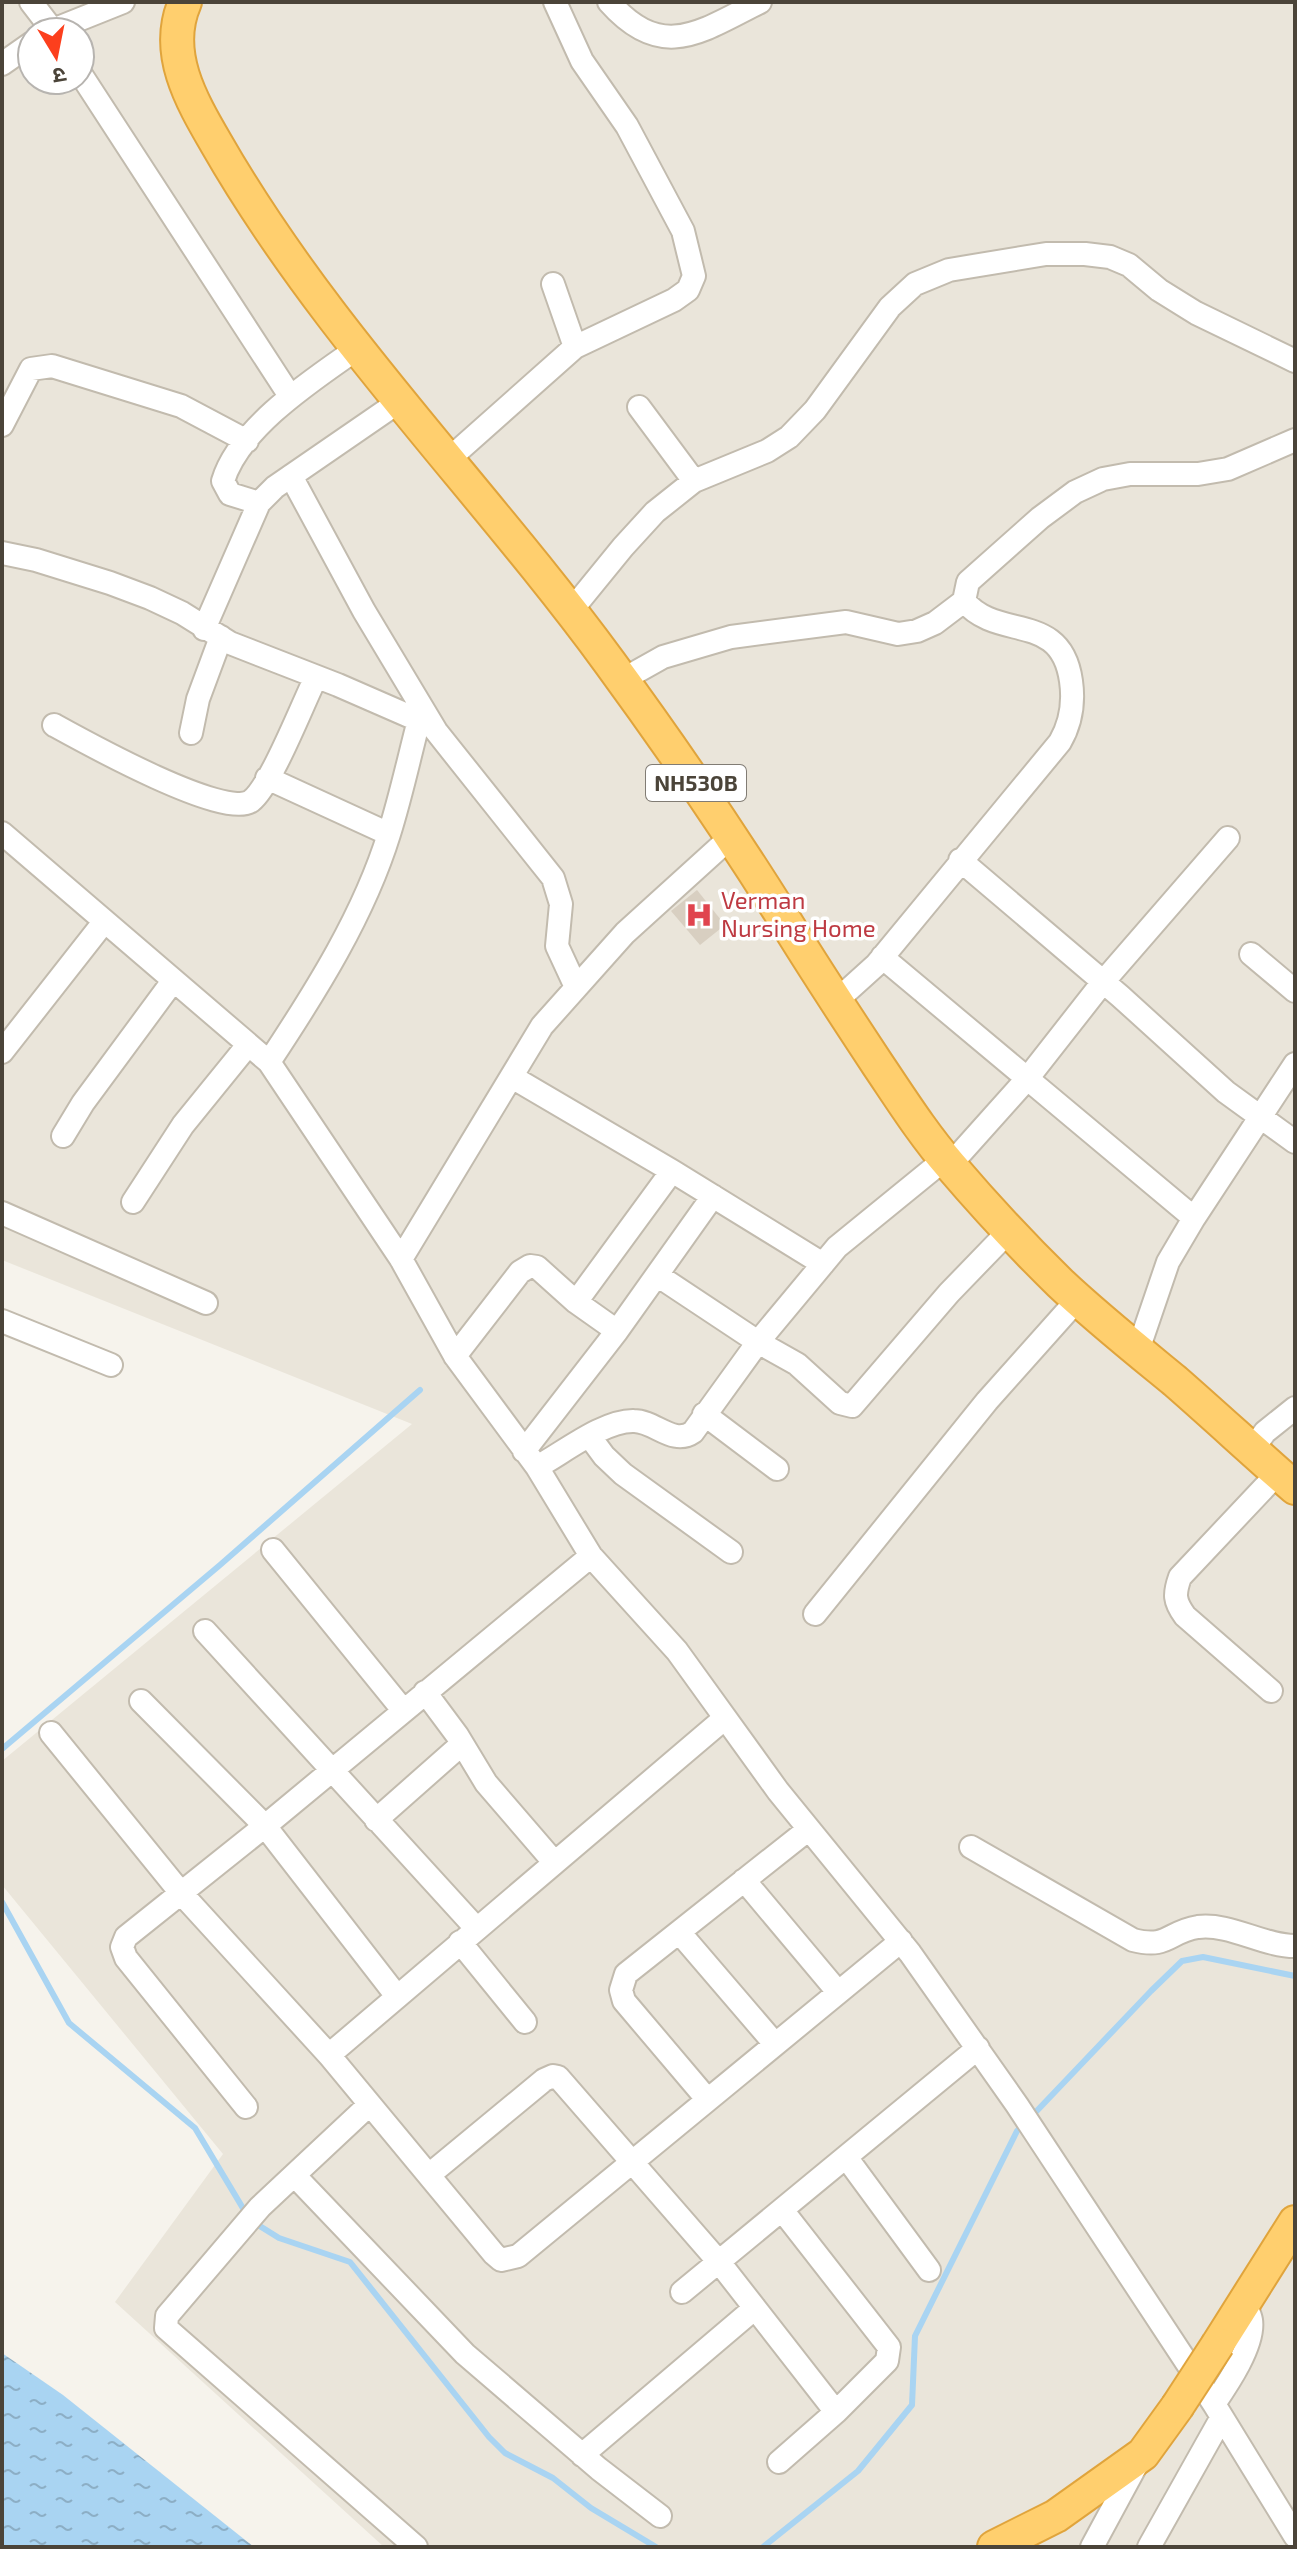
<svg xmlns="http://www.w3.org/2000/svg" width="1297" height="2549" font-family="'Exo 2','Noto Sans Devanagari',sans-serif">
	<defs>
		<pattern id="water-ripples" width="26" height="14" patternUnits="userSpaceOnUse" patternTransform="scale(2)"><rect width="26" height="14" fill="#a9d4f2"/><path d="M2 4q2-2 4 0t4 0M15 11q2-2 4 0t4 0" fill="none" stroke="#8caec5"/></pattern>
	</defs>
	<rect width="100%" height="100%" fill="#f6f3ec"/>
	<path fill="#eae5da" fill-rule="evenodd" d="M2 2H1295V2547H384L115 2302 223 2154 2 1885V1761L412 1424 2 1260ZM32 32H80V80H32Z"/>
	<path fill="url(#water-ripples)" d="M2 2353 63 2395 254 2547H2Z"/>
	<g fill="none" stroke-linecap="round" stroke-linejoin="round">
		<path stroke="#a9d4f2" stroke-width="6" d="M2 1749 220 1565 420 1390
			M2 1902 69 2023 195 2128 247 2215
			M1031 2117 1151 1991 1182 1961 1203 1957 1295 1976
			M255 2223 279 2238 350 2262 489 2437 505 2453 553 2478 591 2508 656 2547
			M763 2547 858 2471 912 2405 915 2336 1017 2131 1023 2125"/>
	</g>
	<path fill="#d8cfc1" d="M697 890 725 925 700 945 671 911Z"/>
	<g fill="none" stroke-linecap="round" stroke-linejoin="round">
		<g stroke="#c2bbae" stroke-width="26">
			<path id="minor" d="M31 2 54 32
				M609 2C662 62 700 32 760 2
				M48 32 123 2
				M2 64 32 43
				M80 73 290 396
				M553 284 575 347
				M639 407 694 481
				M2 425 31 369 52 366 181 406 247 441
				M449 459 575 347 674 300 688 290 694 276 683 231 627 126 582 61 555 2
				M291 476 364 611 436 731 553 878 561 904 557 946 576 987
				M259 503 230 494 223 481C239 427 314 379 358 348
				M2 553 36 560 110 583 150 598 182 613 230 643 338 685 432 726
				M570 612 623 547 655 512 694 481 767 451 789 437 815 410 890 307 915 284 949 270 1046 254H1085L1110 257 1129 265 1159 290 1196 313 1295 361
				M204 629 259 503 275 487 400 401
				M622 680 663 657 731 637 846 622 898 634 917 631 935 623 964 601
				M54 725C83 741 225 820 251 801 271 786 303 703 316 677
				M191 733 198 699 221 637
				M267 778 389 834
				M2 833 269 1062 401 1259 455 1356 537 1467 591 1556 677 1651 778 1791 910 1953 1017 2105 1214 2404 1295 2536
				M960 860 1120 996 1226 1092 1295 1142
				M1251 954 1295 991
				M882 957 1194 1218
				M835 1002 876 965 1060 742C1071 723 1074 702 1071 681 1061 610 998 642 964 601L968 582 1040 518 1075 492 1103 479 1130 474H1198L1228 469 1295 440
				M2 1052 104 922
				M269 1062C316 991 364 915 389 834 401 796 409 758 419 720
				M512 1077 672 1171 823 1264
				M63 1136 83 1103 173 981
				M950 1165 1027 1079 1103 982 1228 838
				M133 1202 183 1125 248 1045
				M2 1213 206 1303
				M401 1259 542 1026 625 933 732 836
				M657 1275 758 1342 797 1364 840 1403 852 1406 949 1293 1008 1232
				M576 1302 672 1171
				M2 1321 111 1365
				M1138 1350 1168 1262 1194 1218 1295 1064
				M455 1356 520 1272 530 1266 537 1267 576 1302 617 1331
				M704 1414 777 1469
				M590 1437 604 1456 623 1474 731 1552
				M1252 1450 1265 1432 1295 1408
				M524 1451 617 1331 713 1196
				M537 1467C563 1453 604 1420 634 1421 655 1421 673 1446 693 1432L758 1342 837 1247 945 1159
				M273 1550 403 1710
				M815 1614 987 1401 1078 1299
				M205 1631 476 1928
				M1271 1691 1185 1616C1174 1601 1174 1594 1180 1577L1278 1473
				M425 1692 457 1735 486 1783 554 1862
				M141 1701 265 1826 396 1995
				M51 1733 181 1893 329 2055 494 2254 501 2260 518 2256 901 1941
				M376 1820 462 1744
				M971 1847 1133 1940C1169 1949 1167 1932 1198 1927 1230 1923 1263 1946 1295 1946
				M744 1880 838 1992
				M679 1932 775 2044
				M460 1942 525 2022
				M329 2055 725 1718
				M707 2099 624 2001 621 1990 626 1974 809 1829
				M369 2105 260 2207 167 2316 166 2328 416 2547
				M246 2107 126 1958 122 1947 126 1937 265 1826 591 1556
				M846 2157 929 2270
				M429 2175 544 2080 553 2076 558 2077 719 2262 836 2412
				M295 2176 465 2354 599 2469 660 2516
				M682 2292 978 2048
				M1214 2404C1227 2385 1255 2344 1251 2320 1250 2314 1246 2307 1244 2301
				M582 2455 755 2308
				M779 2462 836 2412 887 2361 889 2347 782 2210
				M1092 2547 1139 2460
				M1149 2547 1222 2417"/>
		</g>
		<g stroke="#e0a43c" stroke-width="36">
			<path id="highway" d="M185 2C163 52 191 100 216 143 324 332 482 488 610 663 670 745 727 828 781 914 812 965 845 1015 878 1065 901 1099 923 1134 950 1165 985 1206 1021 1245 1060 1283 1096 1317 1136 1349 1175 1381 1215 1416 1255 1453 1295 1488
				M1218 2344 1295 2222
				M994 2547 1056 2516 1143 2454 1177 2407"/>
		</g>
		<use href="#minor" stroke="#fff" stroke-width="22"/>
		<use href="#highway" stroke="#ffcf6e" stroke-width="32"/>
		<g stroke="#e0a43c" stroke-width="36" stroke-linecap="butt">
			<path id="highway-bridge" d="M1177 2407 1218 2344"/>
		</g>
		<use href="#highway-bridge" stroke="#ffcf6e" stroke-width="32"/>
	</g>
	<defs>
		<g id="hospital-bare" transform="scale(2.16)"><path d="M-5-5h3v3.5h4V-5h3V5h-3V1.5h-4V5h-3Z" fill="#e0444e" stroke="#fff" stroke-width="2.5" paint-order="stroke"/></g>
	</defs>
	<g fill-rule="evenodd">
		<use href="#hospital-bare" x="699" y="915"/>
	</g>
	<g text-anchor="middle" stroke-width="7" stroke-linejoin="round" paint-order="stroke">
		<rect fill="#fff" stroke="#817c74" stroke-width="2" x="646" y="765" width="100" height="36" rx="6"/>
		<g font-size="22" font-weight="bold" fill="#4b4439">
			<text x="696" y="791">NH530B</text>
		</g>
		<g font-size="24" fill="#be3a42" stroke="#fff" text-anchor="start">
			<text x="721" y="909">Verman<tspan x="721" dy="28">Nursing Home</tspan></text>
		</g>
	</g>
	<rect width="1297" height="2549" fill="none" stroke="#4b4439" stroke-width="8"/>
	<g transform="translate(56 56) rotate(170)"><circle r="38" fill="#ffffff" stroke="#b7b4b0" stroke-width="2"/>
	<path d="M0-6L14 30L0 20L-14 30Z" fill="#fc3f1d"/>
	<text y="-12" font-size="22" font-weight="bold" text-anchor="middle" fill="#4b4439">उ</text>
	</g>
</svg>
